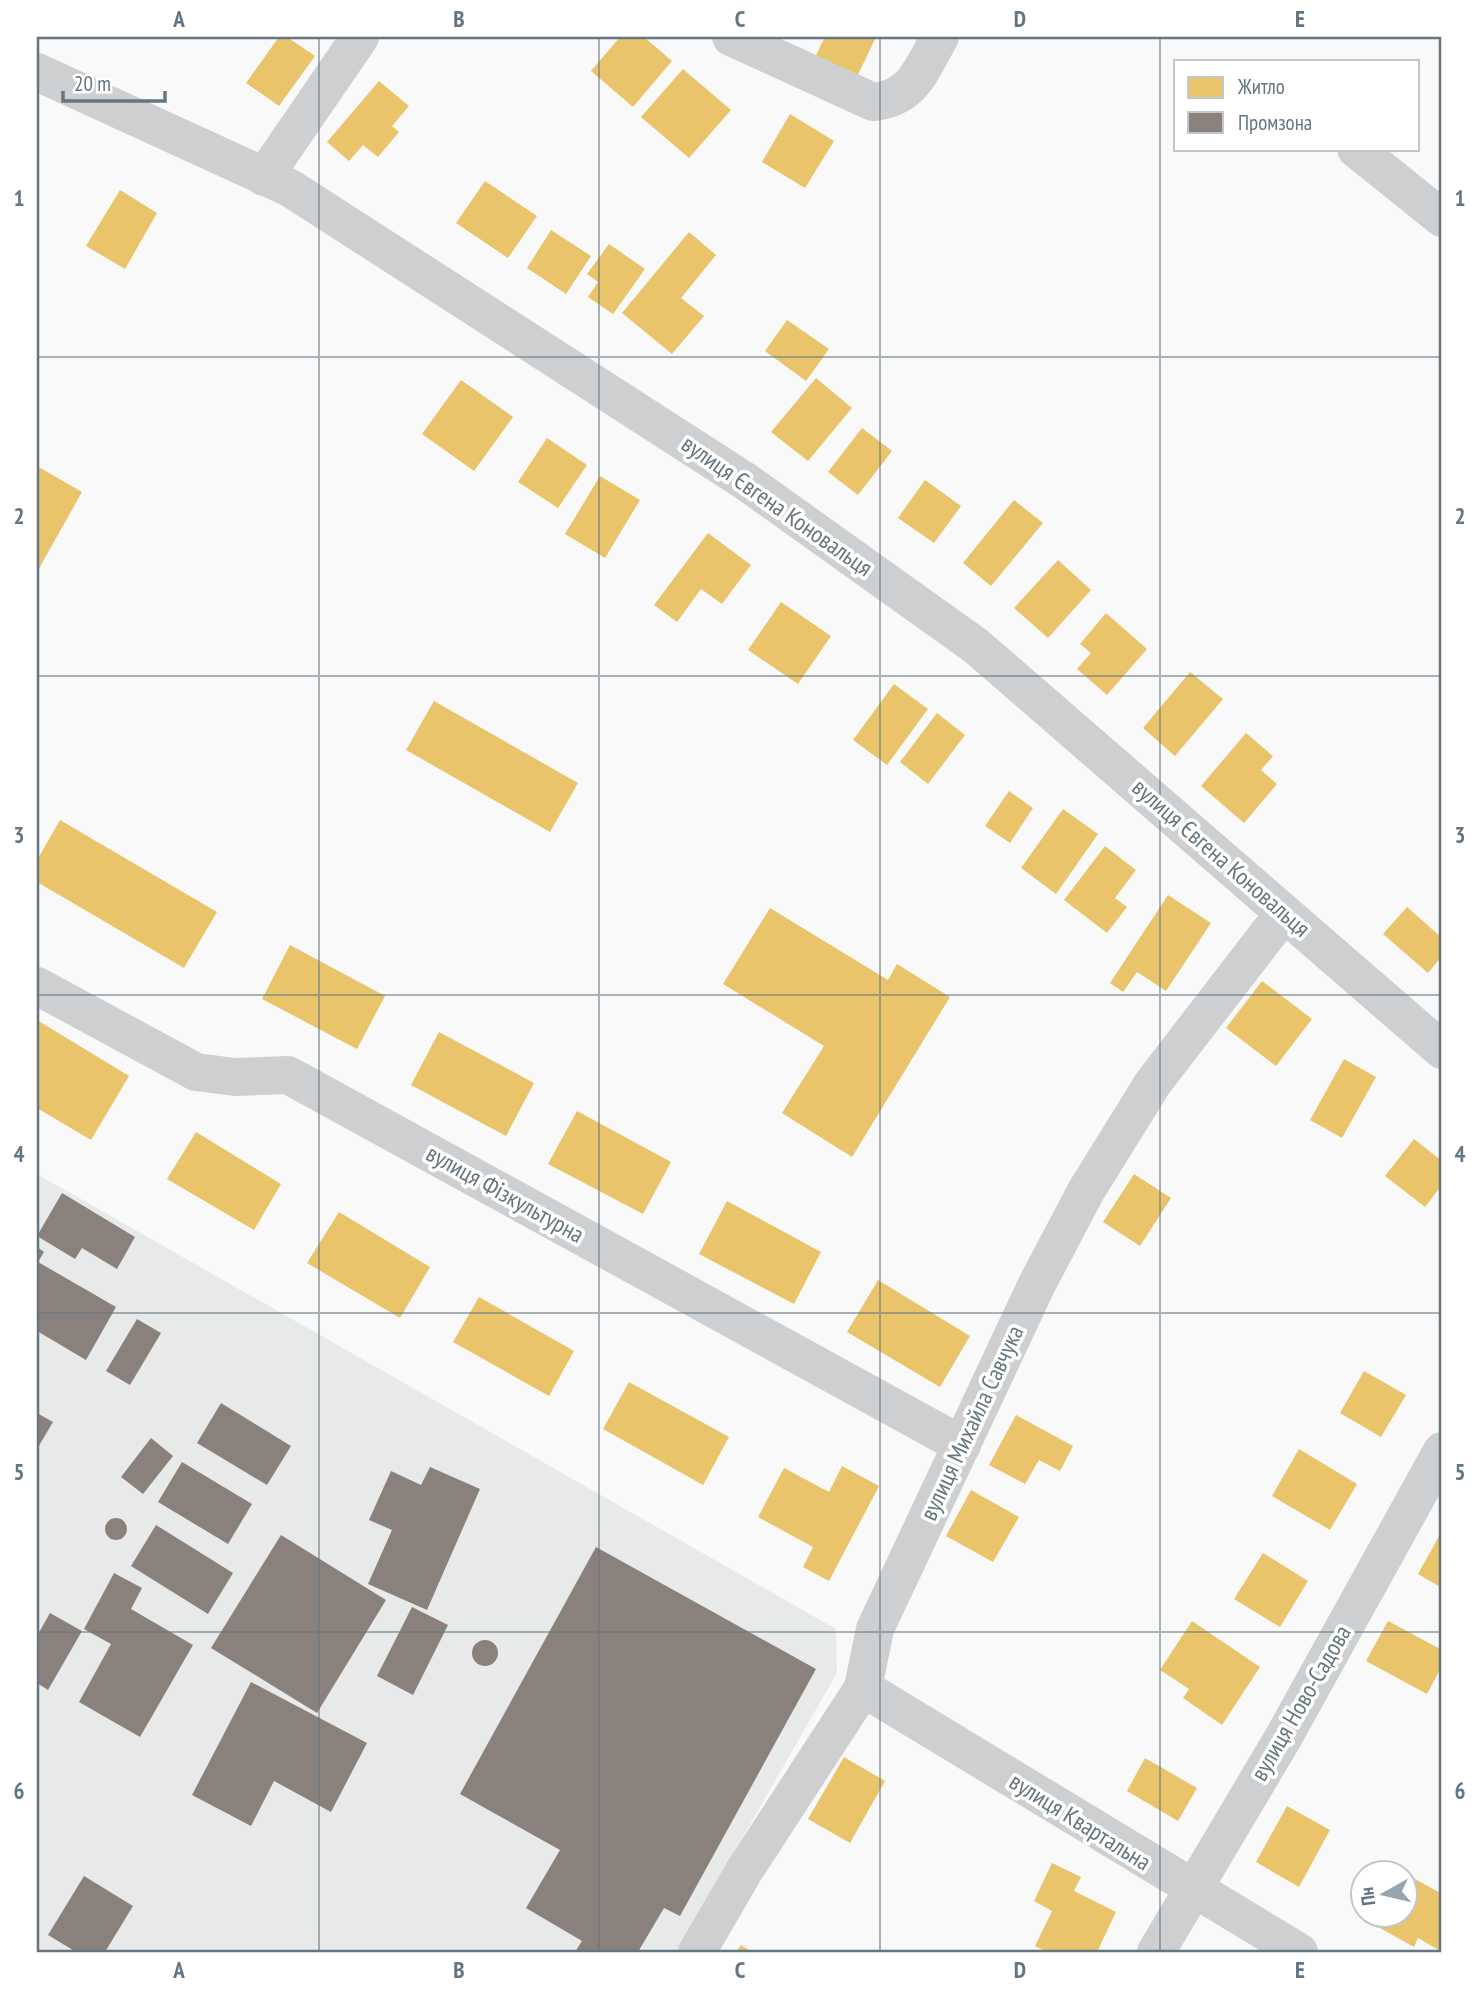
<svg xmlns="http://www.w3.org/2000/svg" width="1479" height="1989" font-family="'PT Sans Narrow',sans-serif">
	<rect width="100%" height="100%" fill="#f9f9f9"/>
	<path fill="#e8e9e9" d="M37 1174 836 1629 837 1673 677 1952H37Z"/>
	<path fill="#e9c46a" d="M279 37H287L315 56 279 106 246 83Z
		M620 37H644L672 61 633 107 591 71Z
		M825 37H876L853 85 811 65Z
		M683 69 731 110 689 158 641 117Z
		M379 81 409 106 392 126 399 132 378 157 363 145 349 161 327 142Z
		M790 114 834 141 805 188 762 162Z
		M485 181 537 216 508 258 456 223Z
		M120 190 157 213 125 269 86 246Z
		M551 230 591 256 566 294 527 268Z
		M689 232 716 255 681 298 704 316 672 354 622 313Z
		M609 244 645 269 613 314 588 297 598 282 587 274Z
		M787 320 829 349 806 381 765 351Z
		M816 378 852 408 808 461 771 432Z
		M461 380 513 417 474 471 422 434Z
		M862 428 892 451 858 495 828 472Z
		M547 438 587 465 558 508 518 482Z
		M37 466 82 492 37 572Z
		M600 476 640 500 605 558 565 534Z
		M925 480 961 506 934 543 898 518Z
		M1014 500 1043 523 991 586 963 563Z
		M708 533 751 565 722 604 701 589 677 622 654 605Z
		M1058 560 1091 590 1048 638 1014 608Z
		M781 602 831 636 798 684 748 650Z
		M1106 613 1147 649 1107 695 1077 669 1091 653 1080 644Z
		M1190 672 1223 699 1175 756 1143 728Z
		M894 684 928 709 887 765 853 740Z
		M434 701 578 783 550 832 406 750Z
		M937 713 965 735 928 784 900 762Z
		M1246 733 1273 756 1261 770 1277 784 1244 823 1201 786Z
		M1009 791 1033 808 1010 843 985 826Z
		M1063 809 1098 834 1056 894 1021 868Z
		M60 820 217 912 184 968 37 882V860Z
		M1105 846 1136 870 1115 898 1127 907 1107 933 1064 900Z
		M1168 895 1211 923 1166 991 1137 972 1123 992 1110 983Z
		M1407 907 1442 938V956L1428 973 1383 934Z
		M770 908 888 980 897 964 950 997 852 1157 782 1113 824 1046 723 984Z
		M290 945 385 996 357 1049 262 999Z
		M1262 981 1312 1019 1276 1066 1226 1028Z
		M37 1020 129 1076 91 1140 37 1108Z
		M439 1032 534 1083 506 1136 411 1085Z
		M1344 1059 1376 1077 1342 1138 1310 1120Z
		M577 1111 671 1162 643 1214 548 1164Z
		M196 1132 281 1184 254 1230 167 1179Z
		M1414 1139 1442 1161V1185L1425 1207 1385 1176Z
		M1134 1174 1171 1198 1140 1246 1103 1222Z
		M727 1201 821 1252 794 1304 699 1254Z
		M339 1212 430 1267 400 1318 307 1263Z
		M878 1280 970 1336 940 1387 847 1332Z
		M479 1297 574 1351 549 1396 453 1342Z
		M1364 1371 1406 1395 1381 1437 1340 1413Z
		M629 1382 729 1437 703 1485 603 1429Z
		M1016 1415 1073 1446 1060 1471 1039 1460 1025 1484 989 1465Z
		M1299 1449 1357 1484 1330 1530 1272 1496Z
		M842 1466 879 1486 829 1581 803 1567 813 1547 758 1517 784 1468 829 1492Z
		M971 1490 1019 1517 993 1562 946 1536Z
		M1442 1531V1588L1418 1574Z
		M1263 1553 1308 1581 1280 1627 1234 1599Z
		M1192 1621 1260 1667 1222 1725 1183 1698 1189 1689 1160 1670Z
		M1388 1621 1442 1650V1666L1427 1694 1366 1661Z
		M844 1757 885 1781 850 1843 808 1819Z
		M1145 1758 1197 1788 1178 1821 1127 1791Z
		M1287 1806 1330 1830 1299 1887 1256 1862Z
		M1052 1863 1081 1877 1074 1891 1116 1912 1097 1952H1047L1035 1946 1052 1911 1034 1901Z
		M1406 1874 1442 1894V1952L1418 1938 1414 1947 1371 1923 1375 1916H1406Z
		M741 1945 752 1952H736Z"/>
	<path fill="#8a817c" d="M62 1193 135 1237 117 1269 82 1248 75 1259 37 1236Z
		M37 1247 44 1252 38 1262 116 1307 86 1360 37 1331Z
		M137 1319 161 1333 130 1385 106 1371Z
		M221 1403 291 1446 267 1485 197 1443Z
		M37 1413 53 1422 37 1449Z
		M151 1438 173 1456 143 1494 121 1477Z
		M182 1462 252 1504 228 1544 158 1502Z
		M430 1467 480 1489 427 1610 368 1584 392 1530 369 1520 391 1471 421 1485Z
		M105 1529a11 11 0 1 1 22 0a11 11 0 1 1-22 0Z
		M156 1525 233 1573 208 1614 131 1566Z
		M281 1535 386 1600 317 1713 211 1648Z
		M596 1547 816 1669 680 1916 664 1908 638 1952H575L582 1941 526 1908 560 1850 460 1794Z
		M114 1573 142 1588 131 1609 193 1645 140 1737 79 1702 111 1644 84 1629Z
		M412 1607 448 1625 413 1695 377 1676Z
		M50 1613 82 1631 48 1690 37 1683V1636Z
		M472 1653a13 13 0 1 1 26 0a13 13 0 1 1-26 0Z
		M251 1682 367 1743 331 1812 274 1781 251 1826 192 1795Z
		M84 1876 133 1906 105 1952H76L48 1935Z"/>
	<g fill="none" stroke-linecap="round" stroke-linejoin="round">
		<path stroke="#cecfd0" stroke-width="38" d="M731 37 873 102C914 98 921 69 940 37
			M37 72 290 188 745 481 976 646 1442 1050
			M1356 149 1442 218
			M264 177 360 37
			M37 986 196 1072 235 1077 288 1075 962 1445
			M863 1688 1299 1952
			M697 1952 744 1871 863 1688 875 1629 1037 1284 1086 1191 1153 1083 1284 913
			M1156 1952 1283 1738 1442 1451"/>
	</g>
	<path fill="none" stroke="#657683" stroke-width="2" stroke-opacity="0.55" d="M319 37V1952M599 37V1952M880 37V1952M1160 37V1952M37 357H1442M37 676H1442M37 995H1442M37 1313H1442M37 1632H1442"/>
	<g text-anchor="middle" stroke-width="7" stroke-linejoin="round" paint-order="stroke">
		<g font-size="24" fill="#657683" stroke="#fff">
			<text transform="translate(777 506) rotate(35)" y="8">вулиця Євгена Коновальця</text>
			<text transform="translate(1221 858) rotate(41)" y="8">вулиця Євгена Коновальця</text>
			<text transform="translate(505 1194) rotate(29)" y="8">вулиця Фізкультурна</text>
			<text transform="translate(972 1423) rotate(-65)" y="8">вулиця Михайла Савчука</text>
			<text transform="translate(1301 1703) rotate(-60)" y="8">вулиця Ново-Садова</text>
			<text transform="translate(1080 1822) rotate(32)" y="8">вулиця Квартальна</text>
		</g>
	</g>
	<rect width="1479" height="1989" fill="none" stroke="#ffffff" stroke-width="77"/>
	<rect x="1174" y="60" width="245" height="91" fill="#ffffff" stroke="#c1c8cd" stroke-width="2"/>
	<rect x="1188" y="77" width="35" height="21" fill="#e9c46a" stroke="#c1c8cd" stroke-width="2"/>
	<text x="1238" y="94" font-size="21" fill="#657683">Житло</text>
	<rect x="1188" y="112" width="35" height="21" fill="#8a817c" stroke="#c1c8cd" stroke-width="2"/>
	<text x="1238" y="130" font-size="21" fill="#657683">Промзона</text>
	<g transform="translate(1384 1894) rotate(262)"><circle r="33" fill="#ffffff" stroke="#c1c8cd" stroke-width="2"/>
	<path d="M0-5L12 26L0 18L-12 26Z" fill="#99a4ac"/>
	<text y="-10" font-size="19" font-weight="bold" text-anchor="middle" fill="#657683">Пн</text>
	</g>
	<path d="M63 91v10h102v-10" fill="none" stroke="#657683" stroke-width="3.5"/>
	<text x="74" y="91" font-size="21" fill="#657683" stroke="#ffffff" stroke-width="5" paint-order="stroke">20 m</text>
	<rect x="38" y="38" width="1402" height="1913" fill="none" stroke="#657683" stroke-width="2.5"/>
	<g font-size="23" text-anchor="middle" font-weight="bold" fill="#657683">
		<text x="179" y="27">A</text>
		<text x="459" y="27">B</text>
		<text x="740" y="27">C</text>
		<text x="1020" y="27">D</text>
		<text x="1300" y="27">E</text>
		<text x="19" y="206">1</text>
		<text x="1460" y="206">1</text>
		<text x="19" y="524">2</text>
		<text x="1460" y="524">2</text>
		<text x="19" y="843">3</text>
		<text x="1460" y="843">3</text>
		<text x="19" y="1162">4</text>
		<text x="1460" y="1162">4</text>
		<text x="19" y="1480">5</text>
		<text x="1460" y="1480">5</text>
		<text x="19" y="1799">6</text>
		<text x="1460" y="1799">6</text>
		<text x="179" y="1978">A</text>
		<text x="459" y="1978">B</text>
		<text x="740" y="1978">C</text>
		<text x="1020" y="1978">D</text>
		<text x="1300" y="1978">E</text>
	</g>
</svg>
